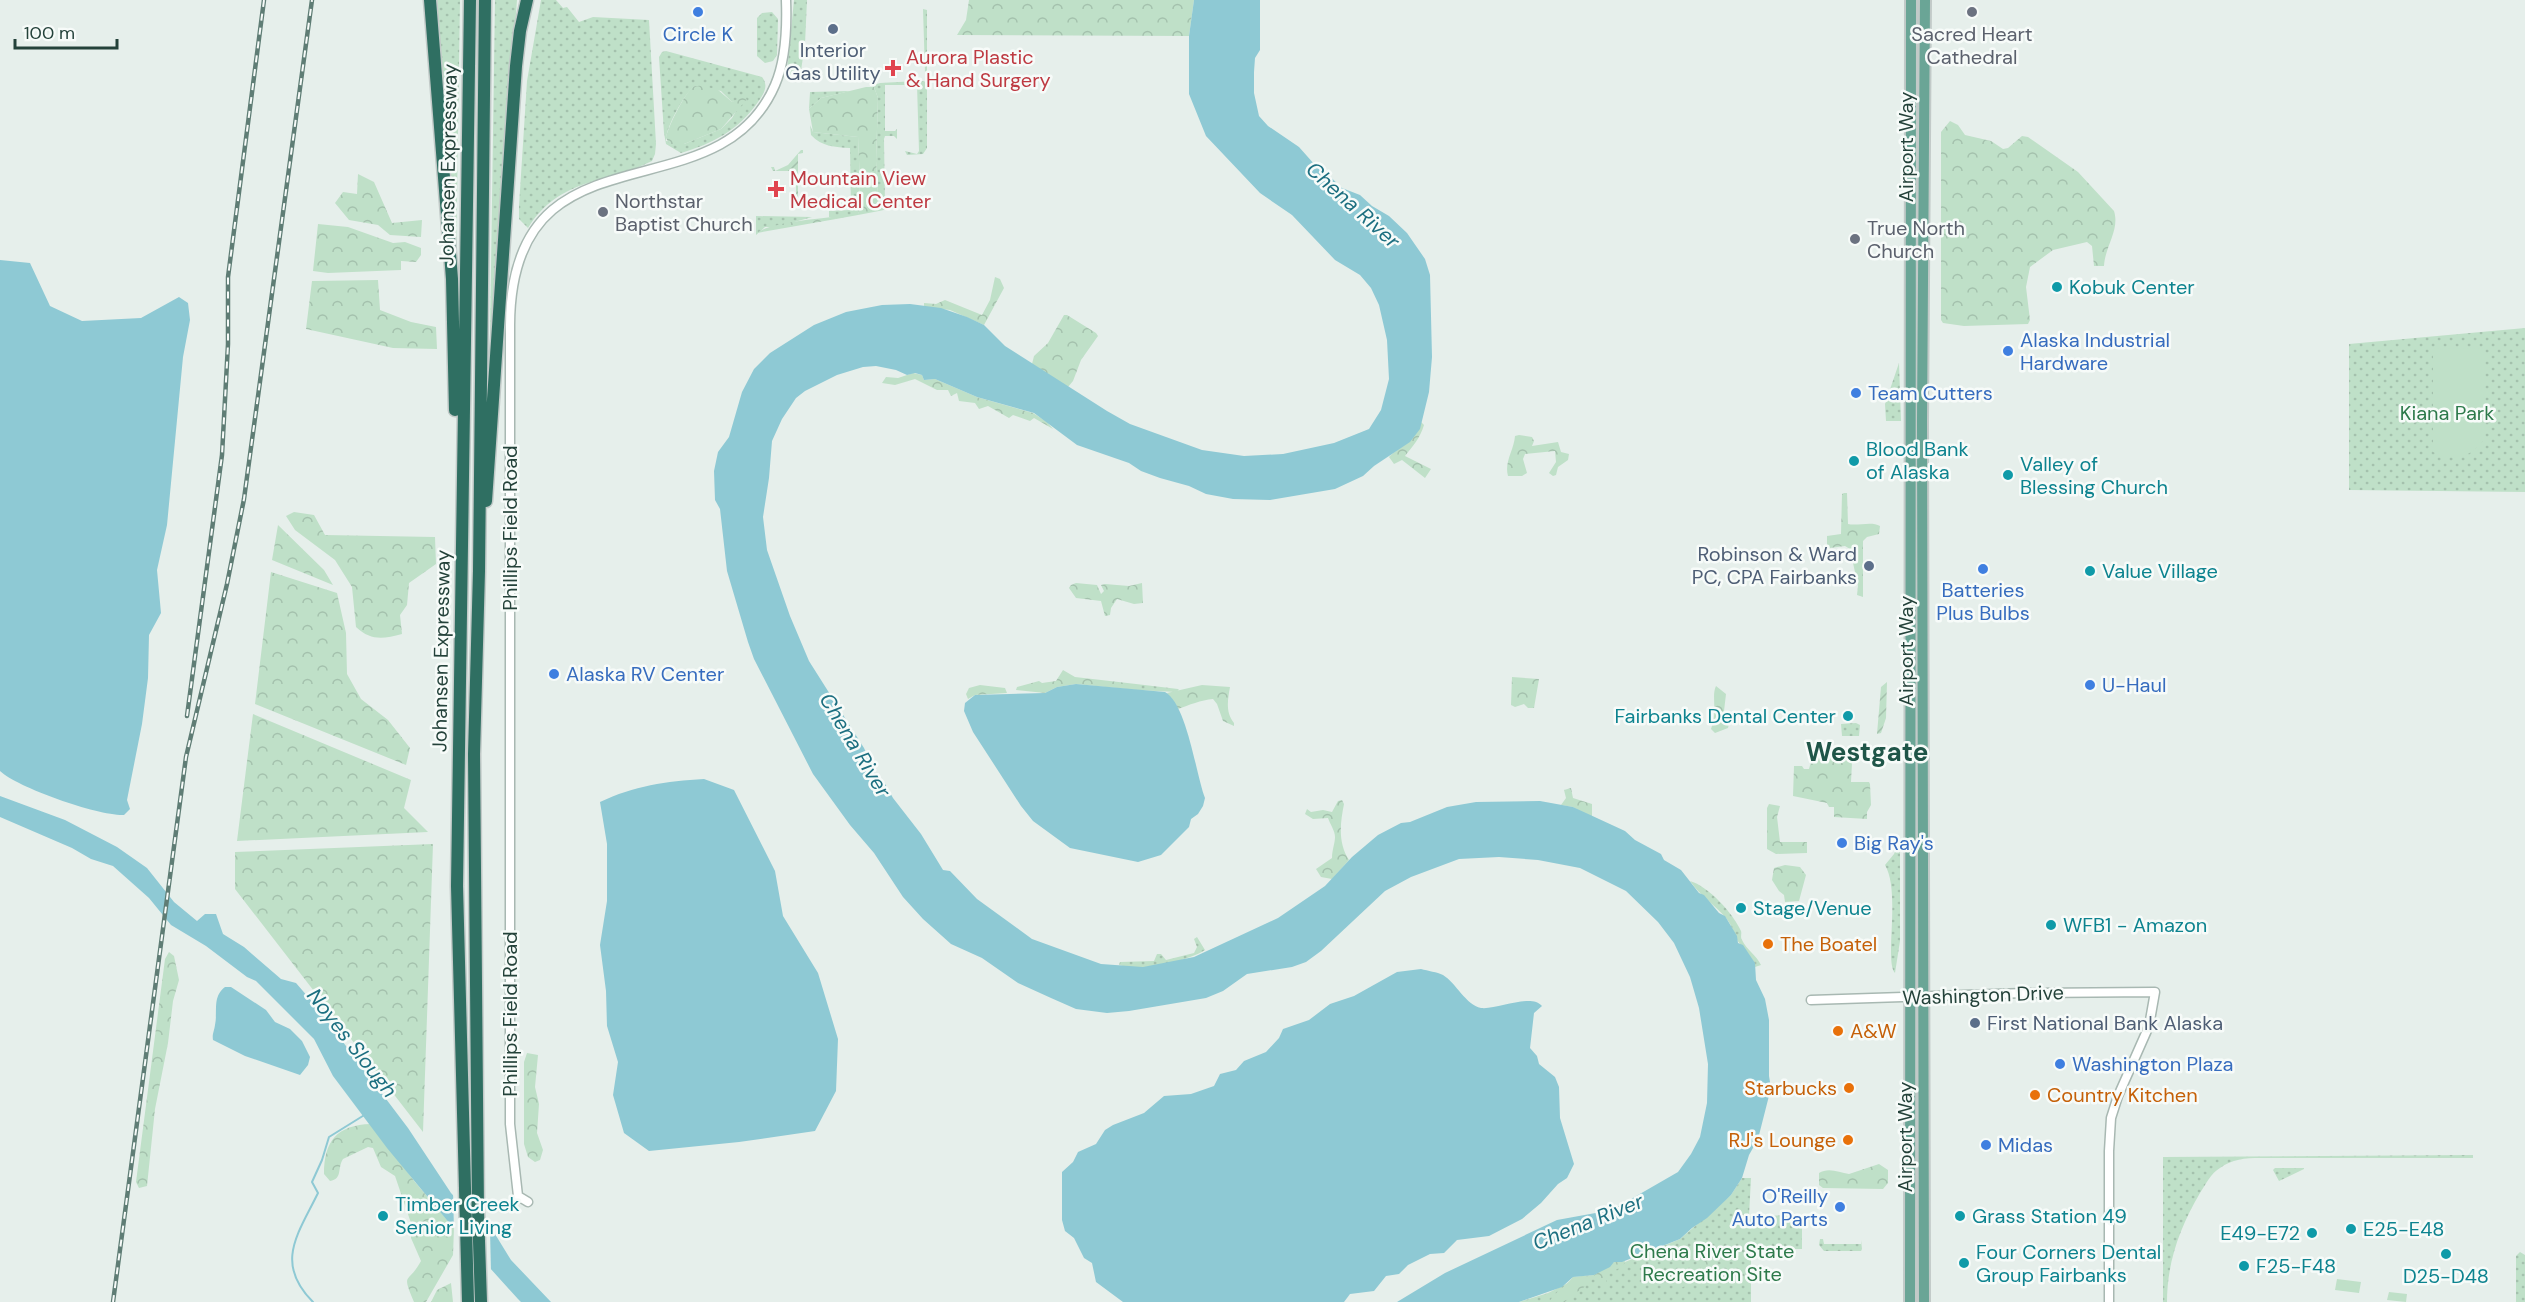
<svg xmlns="http://www.w3.org/2000/svg" width="2525" height="1302" font-family="'DM Sans',sans-serif">
	<defs>
		<pattern id="grass-dots" width="8" height="8" patternUnits="userSpaceOnUse" patternTransform="scale(1.5)"><rect width="8" height="8" fill="#bfe0c8"/><path d="M2 2h.1M6 6h.1" fill="none" stroke="#a4c1ad" stroke-width="1.8" stroke-linecap="round"/></pattern>
		<pattern id="forest-crowns" width="20" height="18" patternUnits="userSpaceOnUse" patternTransform="scale(1.5)"><rect width="20" height="18" fill="#bfe0c8"/><path d="M2 6a3 3 0 1 1 6 0M12 15a3 3 0 1 1 6 0" fill="none" stroke="#a4c1ad"/></pattern>
		<pattern id="garden-furrows" width="10" height="10" patternUnits="userSpaceOnUse" patternTransform="scale(1.5)"><rect width="10" height="10" fill="#bfe0c8"/><path d="M-1 1l2-2M0 10L10 0M9 11l2-2" fill="none" stroke="#a4c1ad"/></pattern>
	</defs>
	<rect width="100%" height="100%" fill="#e6efeb"/>
	<path fill="url(#grass-dots)" fill-rule="evenodd" d="M435 0H460L456 265Z
		M495 0H517L491 359 490 335Z
		M541 0H556L563 8 567 7 579 22 593 17 649 20 656 144 655 154 652 161C606 184 560 177 528 228L519 219V206L527 81Z
		M794 0H807L805 44 800 77 795 80 789 77 787 72Z
		M923 9 927 10V71L925 73Z
		M772 12 778 19 777 55 773 61 765 63 757 56V18L762 13Z
		M1916 47 1919 68V305H1917L1915 290Z
		M666 51 762 77C769 86 764 93 758 102 739 130 712 144 681 153L666 144 664 133 659 57 662 52ZM695 86 721 91 732 102 739 100 743 103 739 106 732 118 721 129 684 144 666 141C665 129 685 92 695 86Z
		M917 81H924L927 84V148L923 154 907 155 905 151 917 154 919 151 917 85H885V131H895L897 129V139L894 136H885L884 139 885 206 916 203 879 211 876 161 878 98 874 87 870 86 880 83Z
		M850 91 821 98 809 109 810 92Z
		M810 125 813 132 858 137 860 183 858 215 836 219 829 217V211L851 210 850 148C835 147 822 147 811 135Z
		M756 216 812 217 777 227H765L756 235Z
		M2525 328V492L2349 490V344Z
		M1899 363 1901 421H1886L1885 404Z
		M1914 560H1917L1919 577V756H1917L1914 727Z
		M1136 684 1178 689 1179 690 1176 692 1136 690Z
		M1856 723 1860 725 1859 736H1842L1841 724Z
		M1900 841V941L1895 973C1884 962 1901 892 1885 865L1894 854Z
		M1690 881C1708 886 1733 913 1741 931 1742 934 1740 937 1742 940 1746 949 1757 956 1761 965L1755 967C1753 957 1745 950 1740 944 1734 937 1733 926 1726 918 1715 905 1700 896 1690 881Z
		M1197 937 1205 950C1186 962 1141 972 1119 965L1120 962 1154 961 1157 954H1161L1166 960 1194 953 1197 947 1194 939Z
		M2473 1155V1158H2260C2245 1158 2232 1159 2220 1168 2211 1173 2206 1184 2200 1193 2180 1227 2167 1262 2167 1302H2163V1157Z
		M2275 1168H2304V1169L2279 1181 2273 1170Z
		M1742 1178H1751L1749 1216 1802 1215V1249H1751V1302H1519L1548 1293 1582 1276 1594 1275 1680 1239 1731 1195Z
		M1915 1233H1917L1920 1302H1915Z
		M1820 1239H1823L1824 1244H1861V1240L1862 1249 1861 1251H1824L1819 1245Z
		M2520 1252 2525 1255V1302H2516V1256Z"/>
	<path fill="url(#forest-crowns)" d="M969 0H1194L1189 36 957 35 966 20Z
		M700 86 717 89 732 102 742 97 747 99 721 129 684 144 670 145 666 138C667 129 684 95 691 89 695 85 695 86 700 86Z
		M866 87H874L878 98 876 161 879 211 858 215 860 183 858 137 813 132 809 109 821 98Z
		M1950 121 1958 125 1965 135 1991 141 2003 149 2008 148 2022 136 2028 137 2078 172 2114 211C2120 230 2105 246 2104 266H2094L2092 246 2087 242 2053 250 2030 267 2026 287 2030 320 2028 324 1964 326 1943 323 1941 320V132Z
		M358 174 374 182 392 223 422 220 421 237 390 235 378 225 349 220 335 203 343 192 357 194Z
		M833 217 836 219 757 233C769 223 814 219 833 217Z
		M318 224 348 227 393 243 405 242 421 248V255L416 262 401 261V270L328 273 313 271Z
		M995 277 1000 279 1004 288 984 325 950 310 924 307V303L936 304 945 300 982 315 990 300Z
		M378 280 380 310 411 322 436 327 437 349 393 348 306 329 312 281Z
		M1064 315H1067L1096 333 1098 336 1081 360 1073 381 1068 387 1032 364 1034 356 1048 343Z
		M913 373 922 375 924 380 935 379 977 397 1033 413 1047 422 1053 429 1034 418 1030 421 1013 415 1009 418 988 406 979 409 975 403 959 401 957 393 951 396 948 390H937L915 379 895 385 882 383 886 377 898 378Z
		M1420 421 1424 425C1420 438 1413 446 1405 456L1431 469 1425 478 1402 460 1394 464 1389 457C1400 446 1418 439 1420 421Z
		M1519 435 1532 437 1534 441 1532 446 1558 442 1561 452 1569 454 1568 460 1558 467 1556 475 1553 476 1549 473 1556 462 1555 451 1525 454 1523 459 1527 473 1522 476H1508C1504 462 1514 450 1515 436Z
		M1844 493H1847L1848 524C1858 526 1872 521 1880 526L1879 534 1867 537 1863 541V597L1857 595 1858 586 1850 549 1845 546 1830 548 1827 545V536L1841 534 1842 494Z
		M294 512 314 515 325 535 435 537 436 564 409 583 407 605 400 615 402 634C383 639 371 641 356 627L352 587 335 560 295 530 286 516Z
		M278 525 324 570 333 585 272 560Z
		M271 572 337 593 346 633 347 674 361 699 388 720 410 748 406 765 255 704Z
		M1076 583 1097 585 1101 594 1104 591 1101 585 1105 584 1129 586 1142 583 1143 603 1134 604 1117 599 1111 608 1110 615 1105 616 1101 601 1076 598 1069 588 1071 585Z
		M1063 670 1075 677 1136 684V690L1076 684 1057 687 1045 693 1016 690 1017 687 1039 681 1042 683 1056 681Z
		M1512 677 1539 679 1534 708H1528L1524 704 1515 707 1511 705Z
		M980 685 1005 688 1007 693 975 695 968 699 966 694 969 688Z
		M1202 685 1230 687C1228 699 1225 712 1234 723V726L1223 721 1217 704 1213 699C1201 700 1189 705 1178 709L1167 693Z
		M1716 686 1726 694 1724 711 1730 720 1728 728 1715 733 1711 729C1718 711 1711 696 1716 686Z
		M253 714 411 780 404 808 428 832 237 841Z
		M1831 749 1847 751 1840 759 1848 760 1852 763 1851 782H1869L1870 784 1871 805 1867 812V819L1834 817V807H1829L1827 803 1793 796 1794 766H1802L1804 769H1809L1814 751Z
		M1571 788 1573 798 1592 804V817L1573 807 1561 805 1566 798 1564 790Z
		M1342 800 1344 804C1340 824 1338 843 1349 860L1332 879 1321 877 1316 869 1332 858C1332 850 1335 843 1335 837 1335 831 1330 824 1328 818L1313 819 1305 814 1307 809 1311 812 1323 810 1332 812 1338 801Z
		M1769 804 1780 806 1777 817 1780 842H1807V853L1776 854 1767 849V808Z
		M433 844 423 1132 235 889V852Z
		M1785 865 1800 867 1806 875 1799 901 1785 902 1784 895 1779 891 1772 880 1774 868Z
		M169 952 174 956 179 980 173 1001 168 1043 155 1109 147 1186 139 1188 136 1182 165 959Z
		M527 1053 538 1055 535 1087 539 1104 537 1133 543 1150 540 1160 535 1162 528 1157 524 1144V1062Z
		M371 1124 415 1182 454 1228 453 1255 426 1302H414C401 1271 408 1285 421 1261L411 1238V1223L395 1176 381 1167 373 1148 368 1147 343 1159C337 1168 343 1179 330 1181L324 1174C324 1141 337 1125 371 1124Z
		M1879 1164 1888 1170V1183L1883 1189 1823 1188 1819 1185V1173C1828 1167 1839 1172 1849 1174Z
		M1708 1260 1714 1265 1711 1277 1697 1279 1695 1274 1700 1270 1704 1261Z
		M1625 1261 1623 1266 1606 1275V1287L1600 1286 1594 1275 1614 1262Z
		M1683 1273 1693 1282 1679 1289 1676 1284Z
		M1582 1276 1589 1281C1583 1292 1572 1292 1565 1302H1549C1555 1292 1565 1287 1573 1277Z
		M451 1283 453 1302H431L437 1290Z"/>
	<path fill="url(#garden-furrows)" d="M801 150H803V153L798 154V200H796V171H773L771 167H774L775 171 788 165Z
		M1887 682 1886 718 1881 733 1877 734 1881 687Z"/>
	<path fill="#bfe0c8" d="M2484 348V440C2468 459 2456 461 2433 452V349Z
		M2337 1279 2361 1282 2359 1293 2335 1290Z
		M2389 1292 2407 1294 2406 1302 2387 1300Z"/>
	<path fill="#8ec9d4" d="M1194 0H1260V50L1255 58 1254 72V93L1259 116 1268 126 1299 147 1315 165 1321 168 1342 188 1360 195 1372 206 1389 216 1407 233 1425 259 1430 275 1432 357 1429 392 1420 429 1410 442 1374 466 1363 476 1335 489 1270 500 1233 499 1206 494 1189 486 1160 478 1141 471 1129 463 1077 445 1034 413 977 397 935 379 924 380 922 375 915 373 907 375 896 370 876 366 863 367 837 375 805 391 796 398 782 419 772 441 769 478 763 517 767 550 790 616 809 661 864 748 877 777 884 782 893 798 921 834 943 870 950 871 977 899 1032 939 1101 964 1143 967 1194 957 1278 918 1325 886 1352 857 1378 835 1401 823 1410 822 1447 807 1476 802 1540 801 1573 807 1625 831 1635 840 1661 854 1664 860 1681 870 1699 893 1704 895 1719 913 1725 916 1737 936 1738 943 1743 945 1755 963 1756 980 1765 999 1769 1020V1076L1771 1088 1758 1139 1749 1155 1742 1178 1731 1195 1707 1218 1692 1228 1680 1239 1622 1262H1614L1610 1267 1594 1275 1573 1277 1562 1287 1519 1302H1397L1445 1273 1557 1220 1612 1210 1678 1172 1691 1154 1700 1137 1707 1103 1708 1064 1699 1008 1690 977 1674 943 1658 922 1626 891 1580 868 1538 860 1499 857 1459 859 1411 877 1385 891 1321 951 1306 962 1292 967 1247 974 1223 991 1206 998 1129 1011 1107 1013 1076 1009 1051 998 1018 983 982 958 951 944 923 919 903 897 874 853 850 825 813 774 754 659 748 642 727 571 720 509 715 500 714 471 718 452 729 437 742 392 754 369 770 353 814 325 846 312 882 305 910 304 941 308 967 317 984 325 1005 346 1107 411 1130 424 1202 450 1244 456 1283 454 1334 443 1369 429 1381 410 1389 379 1387 340 1379 305 1371 288 1360 275 1335 260 1292 215 1260 193 1206 136 1189 94V36Z
		M0 260 30 263 50 306 82 321 141 318 179 297 188 303 190 320 183 357 167 525 157 570 161 613 149 635 148 678 142 724 127 800 130 809 124 815C99 816 18 788 0 771Z
		M1076 684 1165 692C1187 704 1196 775 1205 798L1203 806 1198 814 1191 819 1189 827 1161 855 1138 862 1070 848 1033 821 1021 806 973 732 964 711 965 703 975 695 1045 693 1057 687Z
		M704 779 734 790 775 871 783 916 818 973 838 1039 836 1091 815 1131 739 1142 649 1151 624 1133 613 1095 618 1062 607 1026 606 991 600 945 607 901V844L600 802C634 786 666 781 704 779Z
		M0 796 65 820 117 847 147 868 174 902 197 921 205 914H216L223 934 244 947 281 979 296 983 315 1005 408 1128 451 1193 490 1235 495 1234 511 1260 551 1302H521L518 1299 451 1225 387 1148 333 1076 314 1039 256 981 247 977 206 946 171 925 149 898 113 866 91 859 72 848 0 817Z
		M1421 969C1428 971 1437 972 1443 975 1456 983 1466 1005 1481 1008 1497 1010 1531 993 1542 1006L1534 1013 1530 1048 1537 1056 1539 1064 1555 1077 1559 1087 1560 1118 1574 1164 1567 1178 1558 1184 1541 1203 1522 1219 1489 1236 1457 1240 1444 1253 1430 1254 1408 1265 1399 1274 1386 1276 1374 1291 1350 1294 1344 1302H1123L1096 1282 1092 1263 1084 1258 1074 1238 1065 1231 1062 1220V1172L1073 1162 1078 1152 1096 1144 1105 1130 1113 1125 1144 1113 1164 1096 1191 1094 1214 1086 1220 1074 1236 1070 1244 1061 1266 1052 1279 1038 1283 1029 1309 1020 1330 1004 1354 996 1397 972Z
		M225 987H231L266 1010 275 1022 290 1029 302 1041 310 1057 308 1065 300 1075 245 1056 213 1040C212 1034 214 1032 215 1025 218 1011 212 997 225 987Z"/>
	<path fill="#e6efeb" d="M453 1190 490 1230 491 1272 454 1232Z"/>
	<g fill="none" stroke-linecap="round" stroke-linejoin="round">
		<path stroke="#8ec9d4" stroke-width="2" d="M313 1302C274 1263 298 1234 318 1193L312 1182 322 1160 329 1137 366 1114"/>
		<g stroke="#a8b8b2" stroke-width="11">
			<path id="minor" d="M1811 1000 2025 993 2155 992 2149 1026 2118 1096 2111 1118 2109 1151V1302
				M528 1202 518 1196 510 1124V325C511 116 717 220 775 85 786 60 787 27 786 0"/>
		</g>
		<g stroke="#c2cac8" stroke-width="14">
			<path id="major" d="M1910 1302 1911 0
				M1924 1302 1922 422 1925 0"/>
		</g>
		<g stroke="#c2cac8" stroke-width="15">
			<path id="highway" d="M430 0 452 279 455 410
				M486 501 516 66 520 31 527 0
				M468 1302 457 886 470 0
				M481 1302 478 1211 474 754 479 571 485 0"/>
		</g>
		<use href="#minor" stroke="#fff" stroke-width="8"/>
		<use href="#major" stroke="#6aa596" stroke-width="10"/>
		<use href="#highway" stroke="#2f6f62" stroke-width="12"/>
		<g stroke="#5f7d75" stroke-width="4.5">
			<path id="rail" d="M187 716 222 455 228 344V277L264 0
				M113 1302 186 757 227 584 244 499 312 0"/>
		</g>
		<use href="#rail" stroke="#f7fbf9" stroke-width="2" stroke-dasharray="7" stroke-linecap="butt"/>
	</g>
	<g fill="#3f7fe0" stroke="#f7fbf9" stroke-width="2">
		<circle cx="698" cy="12" r="6"/>
		<circle cx="2008" cy="351" r="6"/>
		<circle cx="1856" cy="393" r="6"/>
		<circle cx="1983" cy="569" r="6"/>
		<circle cx="554" cy="674" r="6"/>
		<circle cx="2090" cy="685" r="6"/>
		<circle cx="1842" cy="843" r="6"/>
		<circle cx="2060" cy="1064" r="6"/>
		<circle cx="1986" cy="1145" r="6"/>
		<circle cx="1840" cy="1207" r="6"/>
	</g>
	<g fill="#6b7280" stroke="#f7fbf9" stroke-width="2">
		<circle cx="1972" cy="12" r="6"/>
		<circle cx="603" cy="212" r="6"/>
		<circle cx="1855" cy="239" r="6"/>
	</g>
	<g fill="#5c6f8a" stroke="#f7fbf9" stroke-width="2">
		<circle cx="833" cy="29" r="6"/>
		<circle cx="1869" cy="566" r="6"/>
		<circle cx="1975" cy="1023" r="6"/>
	</g>
	<g fill="#e0444e" stroke="#f7fbf9" stroke-width="2">
		<path d="M890 59h6v6h6v6h-6v6h-6v-6h-6v-6h6z"/>
		<path d="M773 180h6v6h6v6h-6v6h-6v-6h-6v-6h6z"/>
	</g>
	<g fill="#0f9aa8" stroke="#f7fbf9" stroke-width="2">
		<circle cx="2057" cy="287" r="6"/>
		<circle cx="1854" cy="461" r="6"/>
		<circle cx="2008" cy="475" r="6"/>
		<circle cx="2090" cy="571" r="6"/>
		<circle cx="1848" cy="716" r="6"/>
		<circle cx="1741" cy="908" r="6"/>
		<circle cx="2051" cy="925" r="6"/>
		<circle cx="383" cy="1216" r="6"/>
		<circle cx="1960" cy="1216" r="6"/>
		<circle cx="2351" cy="1229" r="6"/>
		<circle cx="2312" cy="1233" r="6"/>
		<circle cx="2446" cy="1254" r="6"/>
		<circle cx="1964" cy="1263" r="6"/>
		<circle cx="2244" cy="1266" r="6"/>
	</g>
	<g fill="#e8710a" stroke="#f7fbf9" stroke-width="2">
		<circle cx="1768" cy="944" r="6"/>
		<circle cx="1838" cy="1031" r="6"/>
		<circle cx="1849" cy="1088" r="6"/>
		<circle cx="2035" cy="1095" r="6"/>
		<circle cx="1848" cy="1140" r="6"/>
	</g>
	<g text-anchor="middle" stroke-width="5" stroke-linejoin="round" paint-order="stroke">
		<g font-size="20" fill="#366cbe" stroke="#f7fbf9" text-anchor="start">
			<text x="698" y="41" text-anchor="middle">Circle K</text>
			<text x="2020" y="347">Alaska Industrial<tspan x="2020" dy="23">Hardware</tspan></text>
			<text x="1868" y="400">Team Cutters</text>
			<text x="1983" y="597" text-anchor="middle">Batteries<tspan x="1983" dy="23">Plus Bulbs</tspan></text>
			<text x="566" y="681">Alaska RV Center</text>
			<text x="2102" y="692">U-Haul</text>
			<text x="1854" y="850">Big Ray's</text>
			<text x="2072" y="1071">Washington Plaza</text>
			<text x="1998" y="1152">Midas</text>
			<text x="1828" y="1203" text-anchor="end">O'Reilly<tspan x="1828" dy="23">Auto Parts</tspan></text>
		</g>
		<g font-size="20" fill="#5b616d" stroke="#f7fbf9" text-anchor="start">
			<text x="1972" y="41" text-anchor="middle">Sacred Heart<tspan x="1972" dy="23">Cathedral</tspan></text>
			<text x="615" y="208">Northstar<tspan x="615" dy="23">Baptist Church</tspan></text>
			<text x="1867" y="235">True North<tspan x="1867" dy="23">Church</tspan></text>
		</g>
		<g font-size="20" fill="#4e5e75" stroke="#f7fbf9">
			<text x="833" y="57">Interior<tspan x="833" dy="23">Gas Utility</tspan></text>
			<text x="1857" y="561" text-anchor="end">Robinson &amp; Ward<tspan x="1857" dy="23">PC, CPA Fairbanks</tspan></text>
			<text x="1987" y="1030" text-anchor="start">First National Bank Alaska</text>
		</g>
		<g font-size="20" fill="#be3a42" stroke="#f7fbf9" text-anchor="start">
			<text x="906" y="64">Aurora Plastic<tspan x="906" dy="23">&amp; Hand Surgery</tspan></text>
			<text x="790" y="185">Mountain View<tspan x="790" dy="23">Medical Center</tspan></text>
		</g>
		<g font-size="20" fill="#24423a" stroke="#f7fbf9">
			<text transform="translate(1906 147) rotate(-90)" y="7">Airport Way</text>
			<text transform="translate(448 165) rotate(-89)" y="7">Johansen Expressway</text>
			<text transform="translate(510 528) rotate(-90)" y="7">Phillips Field Road</text>
			<text transform="translate(441 651) rotate(-89)" y="7">Johansen Expressway</text>
			<text transform="translate(1906 651) rotate(-90)" y="7">Airport Way</text>
			<text transform="translate(1983 995) rotate(-2)" y="7">Washington Drive</text>
			<text transform="translate(510 1014) rotate(-90)" y="7">Phillips Field Road</text>
			<text transform="translate(1905 1137) rotate(-90)" y="7">Airport Way</text>
		</g>
		<g font-size="20" fill="#0d838f" stroke="#f7fbf9" text-anchor="start">
			<text x="2069" y="294">Kobuk Center</text>
			<text x="1866" y="456">Blood Bank<tspan x="1866" dy="23">of Alaska</tspan></text>
			<text x="2020" y="471">Valley of<tspan x="2020" dy="23">Blessing Church</tspan></text>
			<text x="2102" y="578">Value Village</text>
			<text x="1836" y="723" text-anchor="end">Fairbanks Dental Center</text>
			<text x="1753" y="915">Stage/Venue</text>
			<text x="2063" y="932">WFB1 - Amazon</text>
			<text x="395" y="1211">Timber Creek<tspan x="395" dy="23">Senior Living</tspan></text>
			<text x="1972" y="1223">Grass Station 49</text>
			<text x="2363" y="1236">E25-E48</text>
			<text x="2300" y="1240" text-anchor="end">E49-E72</text>
			<text x="1976" y="1259">Four Corners Dental<tspan x="1976" dy="23">Group Fairbanks</tspan></text>
			<text x="2256" y="1273">F25-F48</text>
			<text x="2446" y="1283" text-anchor="middle">D25-D48</text>
		</g>
		<g font-size="20" fill="#2d7a4b" stroke="#f7fbf9">
			<text x="2447" y="420">Kiana Park</text>
			<text x="1712" y="1258">Chena River State<tspan x="1712" dy="23">Recreation Site</tspan></text>
		</g>
		<g font-size="20" fill="#c56008" stroke="#f7fbf9" text-anchor="start">
			<text x="1780" y="951">The Boatel</text>
			<text x="1850" y="1038">A&amp;W</text>
			<text x="1837" y="1095" text-anchor="end">Starbucks</text>
			<text x="2047" y="1102">Country Kitchen</text>
			<text x="1836" y="1147" text-anchor="end">RJ's Lounge</text>
		</g>
		<g font-size="21" font-style="italic" fill="#1c6f80" stroke="#f7fbf9">
			<text transform="translate(1353 205) rotate(42)" y="7">Chena River</text>
			<text transform="translate(855 745) rotate(59)" y="7">Chena River</text>
			<text transform="translate(352 1043) rotate(52)" y="7">Noyes Slough</text>
			<text transform="translate(1588 1222) rotate(-22)" y="7">Chena River</text>
		</g>
		<g font-size="26" font-weight="bold" fill="#1f5548" stroke="#f7fbf9">
			<text x="1867" y="761">Westgate</text>
		</g>
	</g>
	<path d="M15 39v9h102v-9" fill="none" stroke="#24423a" stroke-width="3"/>
	<text x="24" y="39" font-size="18" fill="#24423a" stroke="#f7fbf9" stroke-width="4.5" paint-order="stroke">100 m</text>
</svg>
